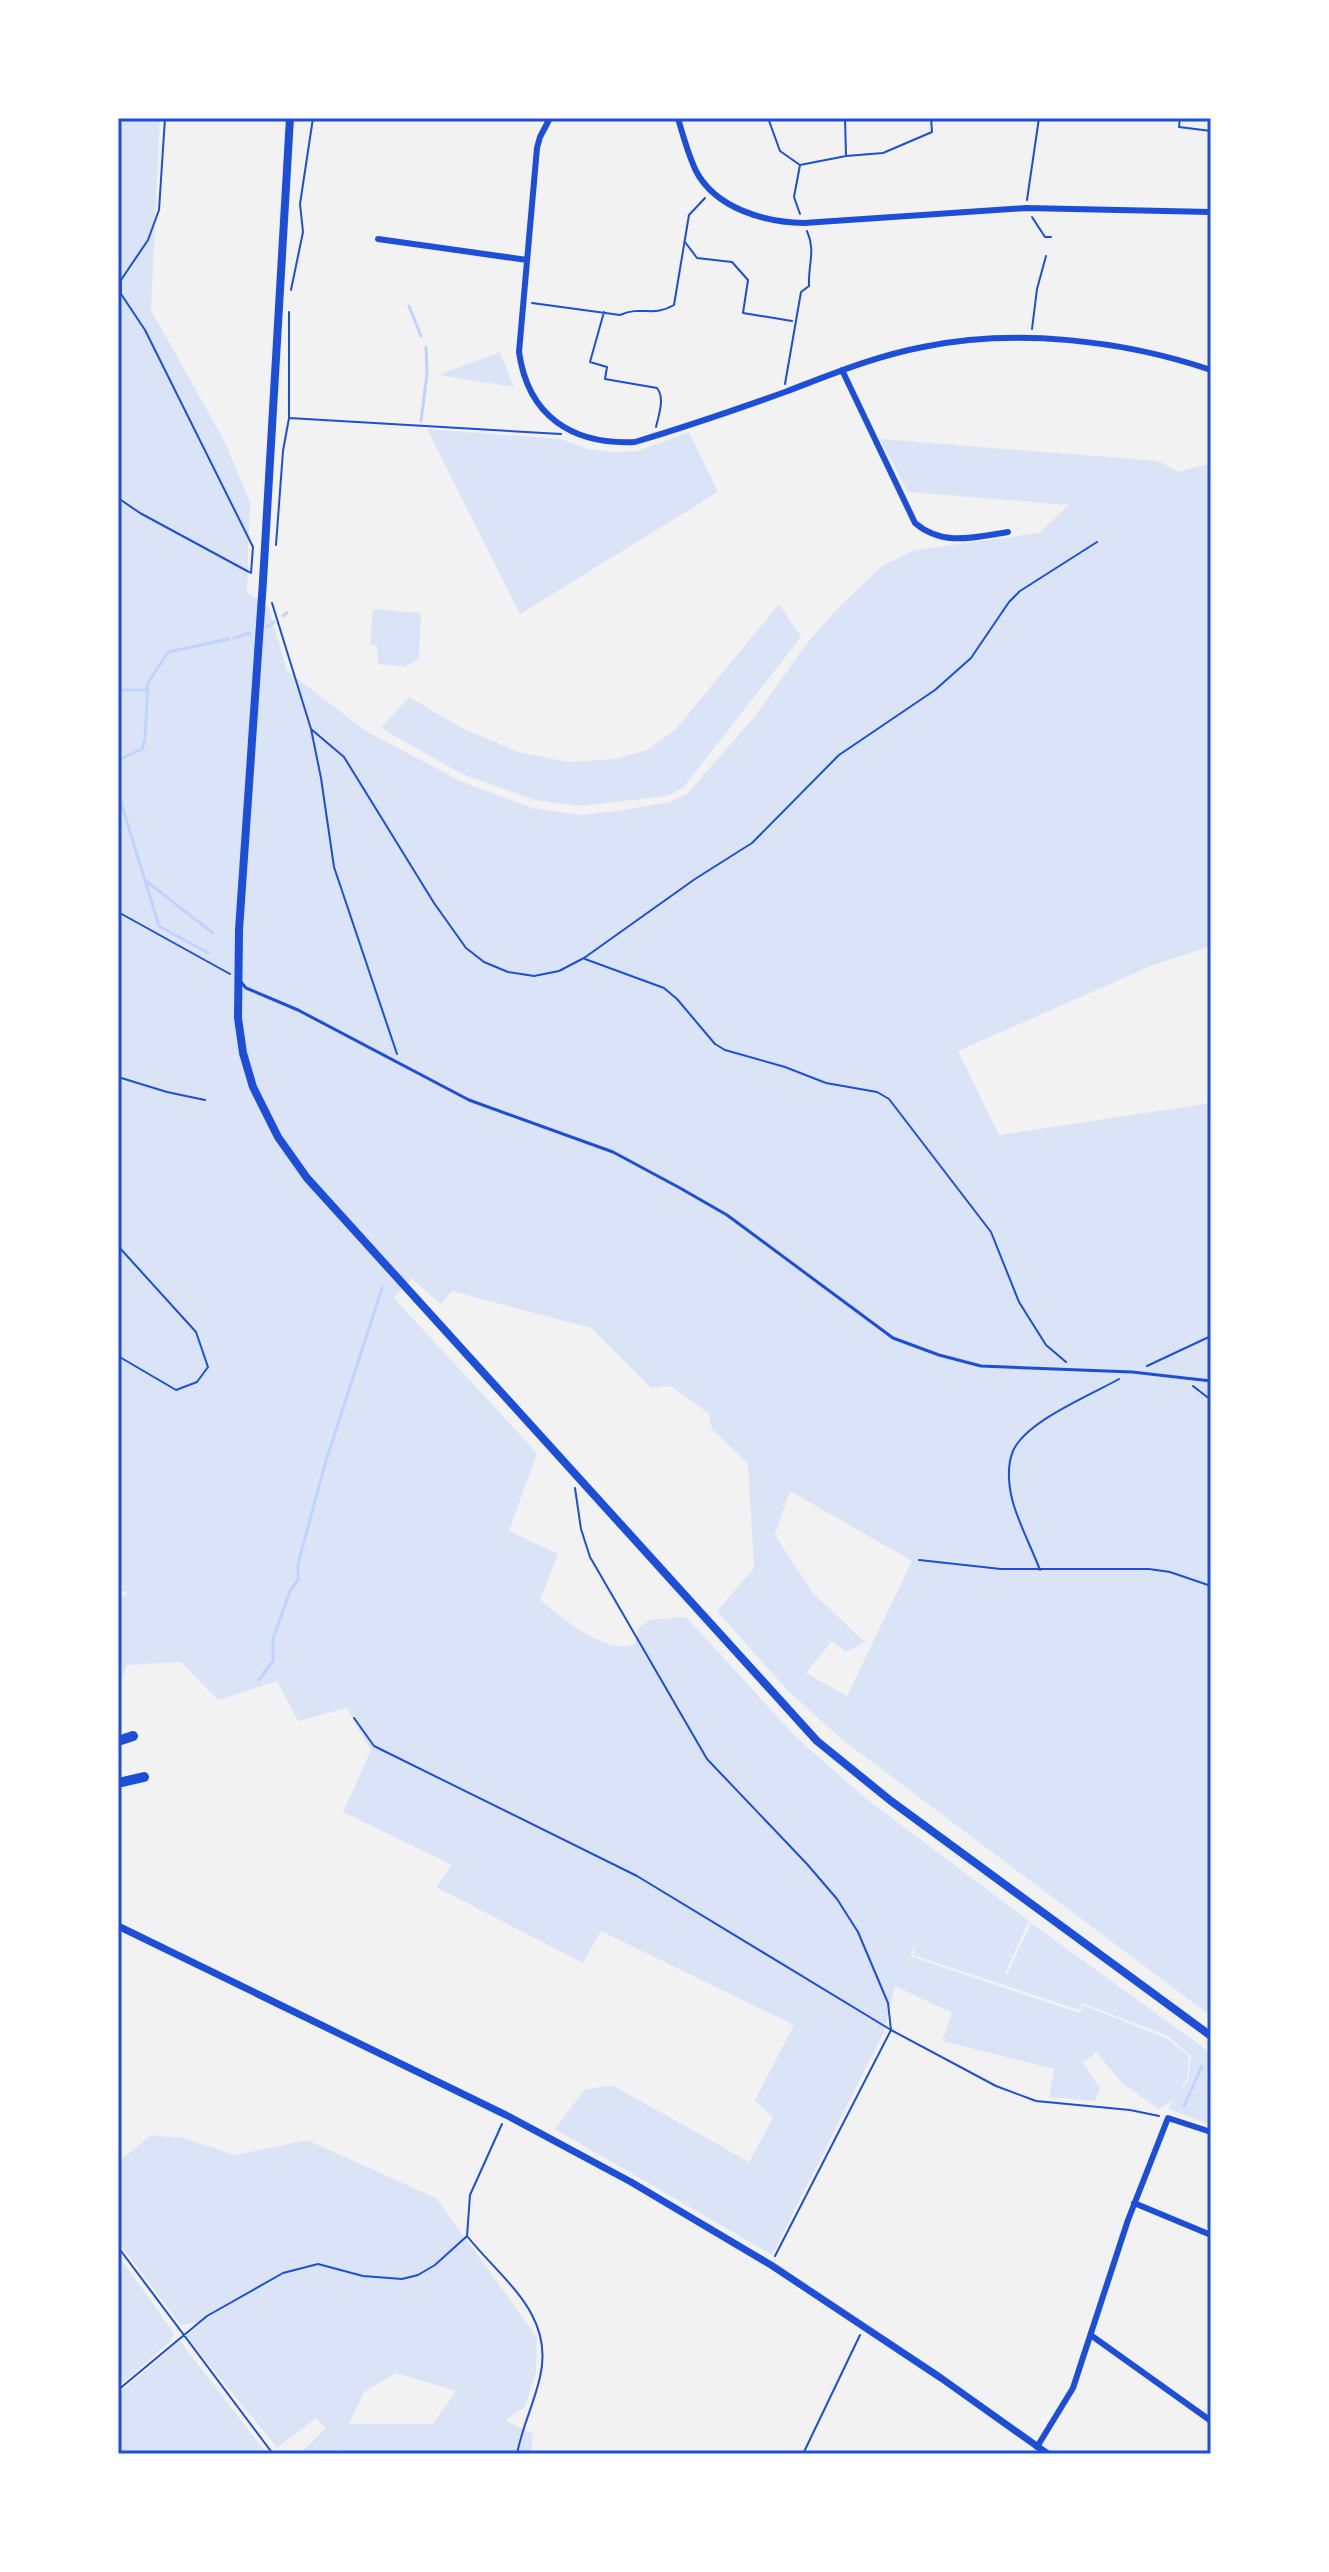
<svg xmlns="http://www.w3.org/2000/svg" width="1329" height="2572" font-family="Overpass,sans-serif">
	<rect width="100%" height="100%" fill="#f2f2f2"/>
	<path fill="#dbe4f7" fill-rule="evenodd" d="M118 118H160L151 310 225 442 250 502 247 592 269 608 287 671 366 731 460 781 532 808 581 815 617 811 670 802 688 793 755 716 808 642 837 609 882 566 915 550 1039 533 1069 505 908 492 880 439 1159 461 1178 472 1211 463V946L1153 965 958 1051 999 1135 1211 1103V2016L844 1741 788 1691 717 1611 754 1568 748 1464 712 1429 709 1414 671 1386 651 1388 591 1328 452 1291 441 1304 412 1279 394 1298 537 1453 509 1531 558 1554 540 1600C563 1618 604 1655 635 1644L639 1627 650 1620 686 1617 796 1737 864 1797 1029 1921 1005 1973 1007 1974 1031 1923 1211 2053V2125L1168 2109 1174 2100 1159 2109 1123 2084 1096 2052 1083 2063 1100 2088 1095 2101 1049 2097 1054 2069 942 2041 952 2013 895 1986 884 2032 772 2255 555 2129 584 2090 612 2085 749 2162 773 2118 755 2100 794 2025 601 1931 583 1963 436 1887 452 1865 343 1812 371 1750 347 1708 298 1721 277 1681 218 1700 181 1662 127 1665 118 1689V1601L128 1593 118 1589ZM790 1491 912 1561 847 1696 806 1673 832 1641 846 1652 865 1642 813 1593 775 1535ZM915 1944 913 1955 1079 2010 1082 2003 1168 2036 1191 2056 1188 2081 1178 2094 1187 2079 1189 2056 1166 2038 1083 2005 1080 2013 910 1956Z
		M500 352 514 387 438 375Z
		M427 429 561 439 588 449 612 452 637 451 689 432 718 492 520 614Z
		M779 604 801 637 683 788 667 796 581 806 535 800 462 774 381 728 409 697 462 728 518 752 568 762 615 759 647 750 675 730Z
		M373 609 421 613 419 659 404 667 378 664 377 646 370 644Z
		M151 2135 183 2138 235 2155 307 2140 436 2198 537 2337 536 2373 525 2407 505 2420 533 2434 531 2454H343L338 2449 332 2454H299L326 2428 316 2418 277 2448 186 2336 203 2322 181 2325 118 2242V2162ZM396 2373 456 2391 433 2424H349L364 2392Z
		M118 2255 174 2333 170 2342 118 2387Z
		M180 2341 267 2454H118V2394Z"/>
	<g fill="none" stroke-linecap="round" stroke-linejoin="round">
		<path stroke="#bfd3fe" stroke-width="3" d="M409 306 421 336
			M421 421 427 374 426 347
			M283 616 287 613
			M267 627 274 622
			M234 638 250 633
			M118 690H146
			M118 760 142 749 145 739 148 683 168 652 229 639
			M118 793 159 926 208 953
			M146 881 213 933
			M259 1680 273 1661V1639L290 1591 298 1580V1564L325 1464 382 1288
			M1184 2106 1202 2066"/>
		<path stroke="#1d4ed8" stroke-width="2" d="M165 118 159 210 148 240 121 280V294L145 330 253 547 251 573
			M768 118 780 151 800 165 846 156 883 153 932 132 931 118
			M845 118 846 155
			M1180 118 1179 127 1211 131
			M800 165 794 197 800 214
			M1027 200 1039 118
			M1032 217 1045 237H1051
			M685 242 697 258 732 262 748 280 743 313 792 321
			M291 290 303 232 300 204 313 118
			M532 303 620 315C643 305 651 318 674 305L689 215 705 198
			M604 312 590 362 607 367 605 379 657 388C665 398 659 414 656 427
			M1032 329 1037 289 1046 256
			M785 384 801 292 809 286C808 264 816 251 807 231
			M289 418 561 434
			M118 498 140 513 249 572
			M276 545 283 451 289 418V312
			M272 603 311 729 321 778 334 867 397 1054
			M311 729 344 757 434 903 466 948 484 962 508 972 534 976 559 971 584 958 695 879 752 843 839 755 935 690 971 658 1009 602 1020 591 1097 542
			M118 912 230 974
			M585 959 664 988 677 999 715 1044 725 1050 785 1067 826 1083 877 1092 889 1099 991 1232 1019 1302 1046 1345 1066 1362
			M118 1077 167 1092 205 1100
			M118 1246 196 1332 208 1367 197 1382 176 1390 118 1356
			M1147 1366 1211 1336
			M1193 1386 1211 1400
			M575 1488 581 1529 590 1557 707 1759 807 1864 837 1899 858 1932 888 2003 891 2030 775 2256
			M919 1560 1001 1569H1149L1170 1572 1211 1586
			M1040 1570C1032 1549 1021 1528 1014 1506 1009 1490 1006 1468 1013 1451 1026 1421 1091 1395 1119 1379
			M354 1718 374 1746 637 1876 891 2030 996 2086 1036 2101 1130 2110 1159 2116
			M502 2124 470 2195 467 2236C502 2280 555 2314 540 2377 534 2404 522 2427 517 2454
			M118 2247 273 2454
			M118 2390 207 2316 283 2273 318 2264 363 2276 402 2279 418 2275 435 2265 467 2236
			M803 2454 860 2335"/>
		<path stroke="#1d4ed8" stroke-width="3" d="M240 981 246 988 298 1010 469 1100 613 1152 680 1188 727 1215 893 1338 939 1355 981 1366 1132 1372 1211 1381"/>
		<path stroke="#1d4ed8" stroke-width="6" d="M550 118 540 137 537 148 519 352C528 416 572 445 635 442 685 427 735 410 785 392 830 375 875 356 923 347 1016 328 1122 340 1211 370
			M678 118C683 136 688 154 696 171 716 209 765 222 804 223L1026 208 1211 212
			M378 239 527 260
			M842 370 915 523C943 547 975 537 1008 532
			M1134 2203 1211 2235
			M1092 2336 1211 2421
			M1037 2447 1073 2388 1128 2220 1168 2118 1211 2132"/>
		<path stroke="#1d4ed8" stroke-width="7" d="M118 1926 506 2115 631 2182 771 2265 941 2378 1048 2454"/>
		<path stroke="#1d4ed8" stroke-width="8" d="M290 118 263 581 239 930 238 1018 243 1053 253 1087 278 1137 307 1178 817 1741 891 1801 1211 2036"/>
		<path stroke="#1d4ed8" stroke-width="10" d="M118 1741 133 1736
			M118 1783 144 1777"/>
	</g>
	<rect width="1329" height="2572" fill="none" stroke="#ffffff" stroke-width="240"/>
	<rect x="120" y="120" width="1089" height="2332" fill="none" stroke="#1d4ed8" stroke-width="3"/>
</svg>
